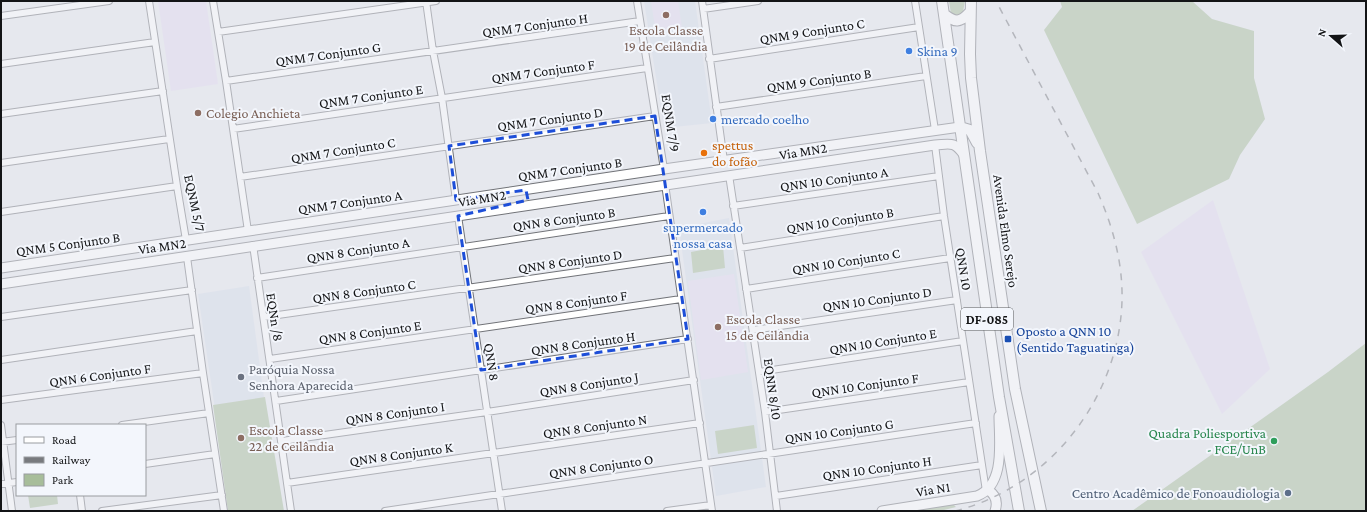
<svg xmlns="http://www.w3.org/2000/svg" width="1367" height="512" font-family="'Crimson Pro',serif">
	<rect width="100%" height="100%" fill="#e6e8ee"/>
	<path fill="#d6dde9" d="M644 1H695L712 123 664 128Z
		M729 218 766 487 716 496 679 228Z
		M249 286 259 360 279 511H230L198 294Z"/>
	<path fill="#e3daef" d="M158 1H206L218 84 171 91Z
		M651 1H678L682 28 656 33Z
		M1213 200 1270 369 1222 414 1141 252Z
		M734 274 748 372 701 380 688 281Z"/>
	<path fill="#a7bd9a" d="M949 1H965L963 12 959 17 951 14Z
		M1060 1H1192L1212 19 1254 31V78L1265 119 1240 155 1229 179 1137 224 1044 30 1062 7Z
		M723 246 725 268 693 273 691 252Z
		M1366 343V511H1132L1328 372Z
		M265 397 284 511H228L213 405Z
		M754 425 757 448 718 454 715 431Z
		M28 495H57L58 504 30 508Z
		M953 504 956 507 940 511H900Z"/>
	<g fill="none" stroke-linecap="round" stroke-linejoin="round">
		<g stroke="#717378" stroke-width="8">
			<path id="minor" d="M149 1 177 186 186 240
				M213 1 226 81 248 231
				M426 1 433 51 442 98 456 200
				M637 1 664 169
				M702 1 724 161
				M915 1 935 130
				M703 9 758 1
				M1 16 109 1
				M218 32 436 1
				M709 59 919 27
				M1 64 155 42
				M226 81 640 21
				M716 107 926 76
				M1 114 163 91
				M233 129 647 68
				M935 145 944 216 986 491
				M1 163 169 139
				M729 175 765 412 777 511
				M240 177 655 116
				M665 184 712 511
				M733 206 939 176
				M1 212 177 186
				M458 216 502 511
				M253 245 291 511
				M740 248 944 216
				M187 257 203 373 224 511
				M257 278 669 216
				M746 289 950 258
				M1 317 192 290
				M264 317 675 258
				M753 330 957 300
				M270 359 681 299
				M1 360 197 331
				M759 372 963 341
				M1 400 203 373
				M276 401 688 339
				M765 412 969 382
				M1 425 12 511
				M122 425 209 413
				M282 441 487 412 694 380
				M1 442 17 440
				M145 464 215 454
				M287 483 700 423
				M1 484 17 482
				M80 495 82 511
				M776 496 982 465
				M102 511 222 495
				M385 511 976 423
				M667 511 711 505"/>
		</g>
		<g stroke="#717378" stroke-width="11">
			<path id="secondary" d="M1 268 664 169 960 127
				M1 284 935 145C951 144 954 141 964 155
				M988 490C996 495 998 502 995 511
				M882 511 977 496C1006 485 999 441 999 416"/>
		</g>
		<g stroke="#717378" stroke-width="12">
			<path id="primary" d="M942 1 999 397 1019 511
				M971 1 970 54 971 78 980 151 1015 389 1041 511
				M944 14C955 23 960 23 970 12
				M960 127 970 130 977 143"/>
		</g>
		<use href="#minor" stroke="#fff" stroke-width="6"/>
		<use href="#secondary" stroke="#fff" stroke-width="9"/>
		<use href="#primary" stroke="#fff" stroke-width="10"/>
		<path stroke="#787a7e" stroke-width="1.5" stroke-dasharray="7 7" stroke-linecap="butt" d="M955 511C1050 487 1119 398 1122 301 1123 263 1113 227 1098 193L996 1"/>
	</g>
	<path d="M0 0H1367V512H0ZM655 116 688 339 481 370 458 216 528 200 526 190 456 200 449 146Z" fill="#e6e8ee" fill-opacity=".55" fill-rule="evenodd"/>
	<path fill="none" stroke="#1d4ed8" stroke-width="3" stroke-dasharray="8 5" stroke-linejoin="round" d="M655 116 688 339 481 370 458 216 528 200 526 190 456 200 449 146Z"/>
	<g fill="#8d6e63" stroke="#f3f6fc" stroke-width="1.5">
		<circle cx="666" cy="15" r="4"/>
		<circle cx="198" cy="113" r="4"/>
		<circle cx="718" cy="327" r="4"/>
		<circle cx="241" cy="438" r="4"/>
	</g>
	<g fill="#3f7fe0" stroke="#f3f6fc" stroke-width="1.5">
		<circle cx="909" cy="51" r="4"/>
		<circle cx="713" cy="119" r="4"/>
		<circle cx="703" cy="212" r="4"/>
	</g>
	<circle fill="#e8710a" stroke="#f3f6fc" stroke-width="1.5" cx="704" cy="153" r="4"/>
	<rect fill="#1a4fb4" stroke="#f3f6fc" stroke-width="1.5" x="1004" y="335" width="8" height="8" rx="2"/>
	<circle fill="#6b7280" stroke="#f3f6fc" stroke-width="1.5" cx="241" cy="377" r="4"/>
	<circle fill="#2e9e5b" stroke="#f3f6fc" stroke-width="1.5" cx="1274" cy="441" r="4"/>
	<circle fill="#5c6f8a" stroke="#f3f6fc" stroke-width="1.5" cx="1288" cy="493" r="4"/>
	<g text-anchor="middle" stroke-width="4" stroke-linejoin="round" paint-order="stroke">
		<rect fill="#f3f6fc" stroke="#56585b" stroke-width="1" x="961" y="308" width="52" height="22" rx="3"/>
		<g font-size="13" font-weight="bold" fill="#131416">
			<text x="987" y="324">DF-085</text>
		</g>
		<g font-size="14" fill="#131416" stroke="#f3f6fc">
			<text transform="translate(535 25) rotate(-8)" y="5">QNM 7 Conjunto H</text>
			<text transform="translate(812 31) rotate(-9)" y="5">QNM 9 Conjunto C</text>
			<text transform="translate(328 54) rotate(-8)" y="5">QNM 7 Conjunto G</text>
			<text transform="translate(543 71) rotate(-8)" y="5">QNM 7 Conjunto F</text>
			<text transform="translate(819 80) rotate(-8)" y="5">QNM 9 Conjunto B</text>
			<text transform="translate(371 96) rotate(-8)" y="5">QNM 7 Conjunto E</text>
			<text transform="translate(550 119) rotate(-8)" y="5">QNM 7 Conjunto D</text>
			<text transform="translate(671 123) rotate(81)" y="5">EQNM 7/9</text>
			<text transform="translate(343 150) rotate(-9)" y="5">QNM 7 Conjunto C</text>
			<text transform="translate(803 151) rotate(-9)" y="5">Via MN2</text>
			<text transform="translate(570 169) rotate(-8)" y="5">QNM 7 Conjunto B</text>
			<text transform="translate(834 179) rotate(-8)" y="5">QNN 10 Conjunto A</text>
			<text transform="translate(482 198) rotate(-9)" y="5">Via MN2</text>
			<text transform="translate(350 202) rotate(-8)" y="5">QNM 7 Conjunto A</text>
			<text transform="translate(195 203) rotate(78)" y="5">EQNM 5/7</text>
			<text transform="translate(564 219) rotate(-8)" y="5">QNN 8 Conjunto B</text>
			<text transform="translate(840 220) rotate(-9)" y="5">QNN 10 Conjunto B</text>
			<text transform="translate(1006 231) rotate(82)" y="5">Avenida Elmo Serejo</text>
			<text transform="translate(68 244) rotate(-8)" y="5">QNM 5 Conjunto B</text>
			<text transform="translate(162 246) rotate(-8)" y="5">Via MN2</text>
			<text transform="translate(358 250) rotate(-9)" y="5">QNN 8 Conjunto A</text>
			<text transform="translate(570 261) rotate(-8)" y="5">QNN 8 Conjunto D</text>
			<text transform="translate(846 261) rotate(-9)" y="5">QNN 10 Conjunto C</text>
			<text transform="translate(964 269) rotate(81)" y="5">QNN 10</text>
			<text transform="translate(364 291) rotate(-8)" y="5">QNN 8 Conjunto C</text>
			<text transform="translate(877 299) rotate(-8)" y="5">QNN 10 Conjunto D</text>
			<text transform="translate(576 302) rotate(-8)" y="5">QNN 8 Conjunto F</text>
			<text transform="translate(275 317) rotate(81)" y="5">EQNn /8</text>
			<text transform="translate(370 332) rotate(-8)" y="5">QNN 8 Conjunto E</text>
			<text transform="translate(883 341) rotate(-9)" y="5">QNN 10 Conjunto E</text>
			<text transform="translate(583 343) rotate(-8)" y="5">QNN 8 Conjunto H</text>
			<text transform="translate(492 362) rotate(81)" y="5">QNN 8</text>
			<text transform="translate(100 375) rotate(-8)" y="5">QNN 6 Conjunto F</text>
			<text transform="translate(589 384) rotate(-9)" y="5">QNN 8 Conjunto J</text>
			<text transform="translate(865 385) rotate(-8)" y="5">QNN 10 Conjunto F</text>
			<text transform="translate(773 389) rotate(82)" y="5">EQNN 8/10</text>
			<text transform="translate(395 413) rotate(-8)" y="5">QNN 8 Conjunto I</text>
			<text transform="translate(595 426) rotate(-8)" y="5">QNN 8 Conjunto N</text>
			<text transform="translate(839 431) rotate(-8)" y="5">QNN 10 Conjunto G</text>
			<text transform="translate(401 454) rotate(-8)" y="5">QNN 8 Conjunto K</text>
			<text transform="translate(601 466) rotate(-8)" y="5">QNN 8 Conjunto O</text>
			<text transform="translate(877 468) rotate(-8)" y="5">QNN 10 Conjunto H</text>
			<text transform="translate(933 489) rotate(-9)" y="5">Via N1</text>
		</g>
		<g font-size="14" fill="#785e54" stroke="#f3f6fc" text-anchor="start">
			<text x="666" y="35" text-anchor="middle">Escola Classe<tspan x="666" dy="16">19 de Ceilândia</tspan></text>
			<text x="206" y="118">Colegio Anchieta</text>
			<text x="726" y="324">Escola Classe<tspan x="726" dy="16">15 de Ceilândia</tspan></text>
			<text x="249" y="435">Escola Classe<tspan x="249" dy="16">22 de Ceilândia</tspan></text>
		</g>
		<g font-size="14" fill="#366cbe" stroke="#f3f6fc" text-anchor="start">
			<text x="917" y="56">Skina 9</text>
			<text x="721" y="124">mercado coelho</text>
			<text x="703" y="232" text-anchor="middle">supermercado<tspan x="703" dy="16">nossa casa</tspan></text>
		</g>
		<g font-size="14" fill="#c56008" stroke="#f3f6fc" text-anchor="start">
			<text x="712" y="150">spettus<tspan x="712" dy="16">do fofão</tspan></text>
		</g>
		<g font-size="14" fill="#164399" stroke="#f3f6fc" text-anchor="start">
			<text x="1016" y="336">Oposto a QNN 10<tspan x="1016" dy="16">(Sentido Taguatinga)</tspan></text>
		</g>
		<g font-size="14" fill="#5b616d" stroke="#f3f6fc" text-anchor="start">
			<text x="249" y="374">Paróquia Nossa<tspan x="249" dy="16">Senhora Aparecida</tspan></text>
		</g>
		<g font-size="14" fill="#27864d" stroke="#f3f6fc" text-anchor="end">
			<text x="1266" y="438">Quadra Poliesportiva<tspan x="1266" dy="16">- FCE/UnB</tspan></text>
		</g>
		<g font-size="14" fill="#4e5e75" stroke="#f3f6fc" text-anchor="end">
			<text x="1280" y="498">Centro Acadêmico de Fonoaudiologia</text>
		</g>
	</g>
	<rect width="1367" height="512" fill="none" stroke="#131416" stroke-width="4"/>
	<rect x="16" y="424" width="130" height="72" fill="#f3f6fc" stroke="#999ca0"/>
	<rect x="24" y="437" width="20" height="6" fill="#ffffff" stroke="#999ca0"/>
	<text x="52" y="444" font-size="12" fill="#131416">Road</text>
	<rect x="24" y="457" width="20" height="6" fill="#787a7e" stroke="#999ca0"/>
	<text x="52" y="464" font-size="12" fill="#131416">Railway</text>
	<rect x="24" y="474" width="20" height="12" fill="#a7bd9a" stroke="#999ca0"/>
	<text x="52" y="484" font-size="12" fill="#131416">Park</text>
	<g transform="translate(1331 36) rotate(290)" stroke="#f3f6fc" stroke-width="3" paint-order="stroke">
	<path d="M0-3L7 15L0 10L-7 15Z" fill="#131416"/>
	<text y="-6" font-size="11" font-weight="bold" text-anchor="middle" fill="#131416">N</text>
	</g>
</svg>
